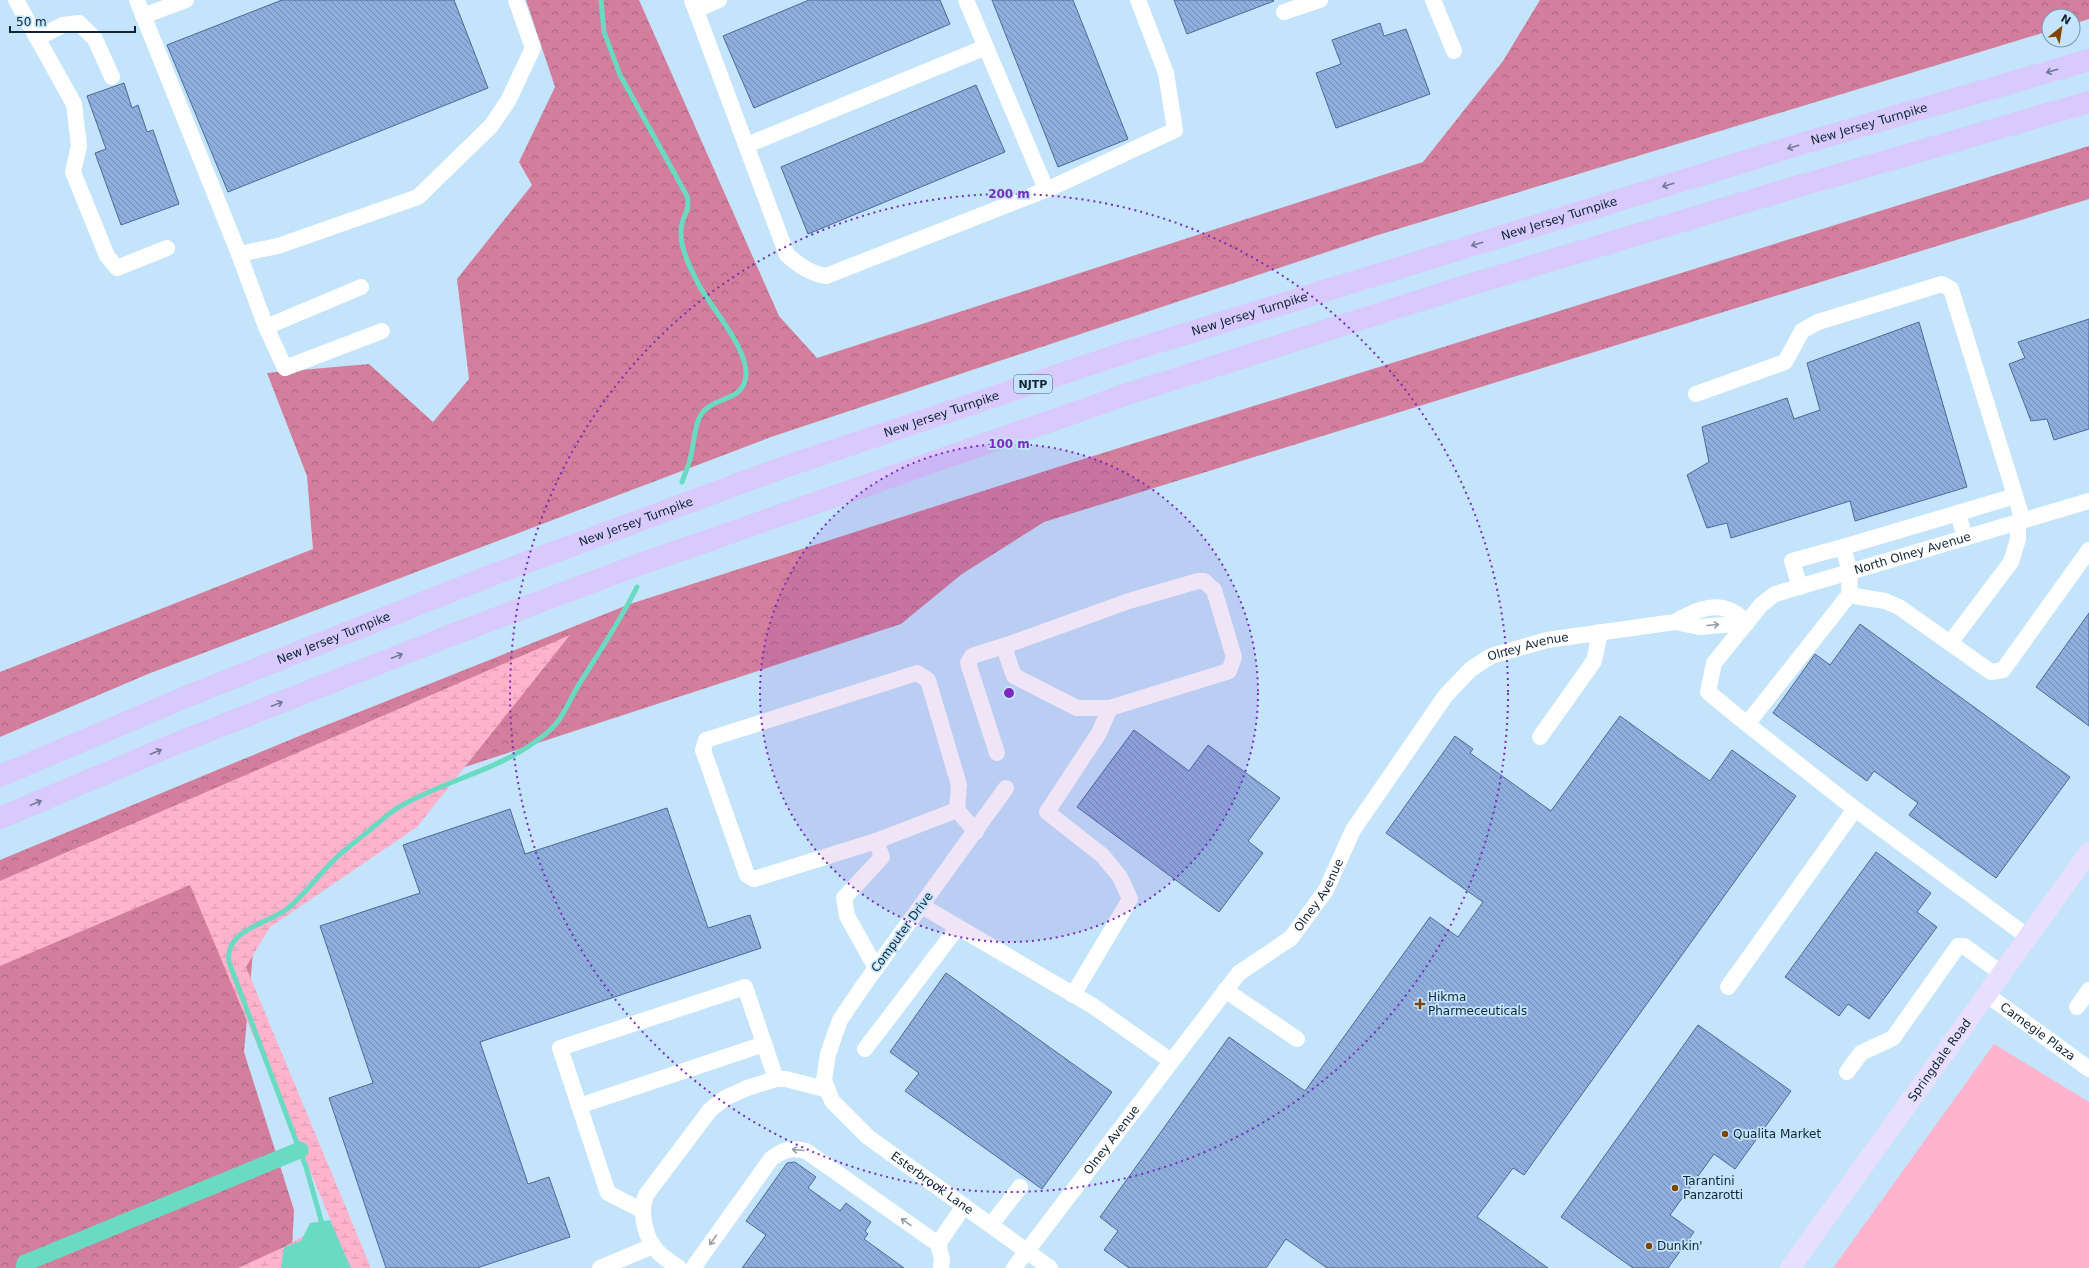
<svg xmlns="http://www.w3.org/2000/svg" width="2089" height="1268" font-family="'DejaVu Sans',sans-serif">
	<defs>
		<pattern id="forest-crowns" width="20" height="18" patternUnits="userSpaceOnUse"><rect width="20" height="18" fill="#d27e9c"/><path d="M2 6a3 3 0 1 1 6 0M12 15a3 3 0 1 1 6 0" fill="none" stroke="#a96780"/></pattern>
		<pattern id="wetland-marsh" width="20" height="14" patternUnits="userSpaceOnUse"><rect width="20" height="14" fill="#ffb3cd"/><path d="M1 5h8M5 5V1M11 12h8M15 12V8" fill="none" stroke="#d99ab0"/></pattern>
		<pattern id="building-back-hatch" width="6" height="6" patternUnits="userSpaceOnUse"><rect width="6" height="6" fill="#8eafdd"/><path d="M-1 5l2 2M0 0l6 6M5-1l2 2" fill="none" stroke="#728eb4"/></pattern>
	</defs>
	<rect width="100%" height="100%" fill="#c3e4fa"/>
	<path fill="#ffb3cd" d="M1994 1044 2089 1102V1268H1833Z"/>
	<path fill="url(#forest-crowns)" d="M526 0H639L779 316 817 358 1423 162 1503 61 1540 0H2089V19L2073 24V16H2049V31L1378 235 771 437 148 674 0 737V672L313 549 307 476 267 373 369 364 433 422 469 379 457 279 532 185 519 162 555 87Z
		M2089 146V199L1044 522 962 574 901 624 413 784 257 907 244 1052 294 1210 291 1268H0V860L304 734 630 604 1058 467Z"/>
	<path fill="url(#wetland-marsh)" d="M570 635 417 827 270 927 246 967 371 1268H238L284 1247 331 1221 190 885 0 966V881Z"/>
	<path fill="#69dbc2" d="M330 1220 351 1268H281L284 1247 301 1241 310 1223Z"/>
	<g fill="none" stroke-linecap="round" stroke-linejoin="round">
		<path stroke="#69dbc2" stroke-width="5" d="M601 0 604 32 620 75 687 196C690 211 685 211 682 224 677 244 691 270 700 287 713 310 753 354 745 381 740 399 719 398 707 408 693 419 695 443 690 459 688 467 685 474 682 482
			M323 1227 306 1167 229 962C224 930 267 924 287 909 305 895 318 875 335 859 346 848 360 839 372 828 381 821 391 811 401 806 449 778 506 769 549 731 565 717 571 695 583 678 602 648 621 619 637 587"/>
		<path stroke="#69dbc2" stroke-width="17" d="M24 1268 25 1263 300 1150"/>
	</g>
	<path fill="url(#building-back-hatch)" stroke="#4c6a95" d="M282 0H454L488 88 228 192 167 45Z
		M809 0H940L950 24 754 108 723 36Z
		M992 0H1073L1128 139 1058 167Z
		M1174 0H1273L1274 1 1187 34Z
		M1380 23 1384 36 1406 29 1430 94 1336 128 1316 73 1341 64 1332 40Z
		M124 83 132 108 138 105 147 132 153 130 179 204 121 225 95 153 106 149 87 96Z
		M976 85 1005 152 808 234 781 167Z
		M2089 319V429L2054 440 2047 419 2031 421 2009 364 2025 358 2018 342Z
		M1919 322 1967 487 1855 521 1850 501 1731 538 1727 523 1707 528 1687 475 1709 462 1702 427 1787 398 1794 419 1820 410 1807 363Z
		M2089 613V726L2036 687Z
		M1860 624 2070 777 1996 878 1909 815 1918 803 1874 771 1867 781 1773 713 1815 654 1830 665Z
		M1620 716 1710 781 1732 750 1796 796 1524 1175 1513 1168 1477 1217 1548 1268H1327L1286 1239 1266 1268H1129L1104 1250 1118 1231 1100 1217 1229 1037 1305 1091 1430 917 1458 937 1483 902 1386 833 1455 736 1473 749 1470 753 1551 811Z
		M1134 730 1189 771 1208 745 1280 798 1248 841 1263 853 1219 912 1077 807Z
		M667 808 708 928 750 915 761 948 480 1042 528 1184 549 1177 570 1237 477 1268H386L329 1098 373 1083 320 926 420 893 403 845 510 809 525 854Z
		M1876 852 1931 893 1917 912 1937 927 1869 1019 1848 1004 1839 1016 1785 977Z
		M946 973 1112 1092 1042 1189 905 1091 919 1073 890 1052Z
		M1698 1025 1791 1091 1735 1169 1714 1154 1670 1215 1694 1232 1668 1268H1633L1561 1217Z
		M795 1162 816 1177 808 1188 840 1211 846 1203 871 1222 865 1231 868 1234 864 1239 904 1268H742L766 1235 746 1221 787 1163Z"/>
	<g fill="none" stroke-linecap="round" stroke-linejoin="round">
		<g stroke="#fff" stroke-width="16">
			<path d="M16 0 74 104 79 146 73 172 107 256 117 268 167 248"/>
			<path d="M137 0 239 254 278 246 418 197 491 126 508 101 533 48 516 0"/>
			<path d="M692 0 787 255C799 265 809 273 826 276L1053 187 1175 130 1166 73 1138 0"/>
			<path d="M966 0 1046 189"/>
			<path d="M1433 0 1454 51"/>
			<path d="M696 10 719 0"/>
			<path d="M1284 12 1320 0"/>
			<path d="M143 16 186 0"/>
			<path d="M37 38 63 25 79 23 95 39 112 77"/>
			<path d="M747 145 986 47"/>
			<path d="M239 254 266 327 361 287"/>
			<path d="M266 327 285 368 382 331"/>
			<path d="M1696 394 1785 362 1802 331 1818 322 1942 284 1951 289 2023 521"/>
			<path d="M1958 513 1843 547 1850 572 1849 595 1747 724 1855 809 2028 937"/>
			<path d="M1965 538 1958 513 2015 496"/>
			<path d="M1198 581H1204L1214 590 1234 657 1229 671 1110 708H1077L1014 676 1006 653 1007 645 1129 601Z"/>
			<path d="M1800 587 1792 561 1843 547"/>
			<path d="M1849 595 1885 601 1899 607 1991 672 2003 670 2089 550"/>
			<path d="M1950 643 2011 562 2018 539V522"/>
			<path id="s1" d="M1747 724 1708 692 1714 663 1761 605 1775 594 2089 501"/>
			<path d="M1540 737 1594 661 1600 632"/>
			<path d="M997 753 968 663 972 656 1007 645"/>
			<path id="s2" d="M1006 788 863 986 840 1020 828 1054 824 1080 832 1101 868 1137 1050 1268"/>
			<path d="M876 841 957 810"/>
			<path d="M922 906 1093 1006 1171 1061"/>
			<path d="M876 968 847 916 844 898 882 857 876 841 754 879 747 875 703 750 706 740 917 673 928 680 959 785 957 810 976 832"/>
			<path d="M1728 987 1855 809"/>
			<path d="M1225 990 1297 1039"/>
			<path id="s3" d="M1986 994 2089 1069"/>
			<path d="M1073 995 1130 899 1120 877 1103 856 1047 812 1099 733 1110 708"/>
			<path d="M2077 1007 2089 990"/>
			<path d="M865 1049 958 927"/>
			<path d="M1847 1072 1861 1053 1893 1038 1958 946H1964L2001 973"/>
			<path d="M579 1106 764 1044"/>
			<path d="M641 1210 608 1193 560 1048 745 987 776 1079"/>
			<path d="M991 1225 1020 1187"/>
			<path d="M938 1244 964 1206"/>
			<path d="M600 1268 653 1246"/>
			<path d="M679 1268C673 1263 665 1259 659 1253 645 1239 639 1213 646 1195L710 1110 725 1098 747 1088 776 1079H786L828 1090"/>
			<path d="M693 1268 771 1159C782 1150 792 1147 806 1151L938 1244 942 1259 941 1268"/>
			<path id="s4" d="M1014 1268 1239 973 1291 938 1326 890 1353 830 1446 695 1471 669 1491 656 1547 640 1675 622 1699 627 1747 623C1742 618 1736 612 1729 610 1711 602 1690 613 1675 622"/>
		</g>
		<path stroke="#e8dffe" stroke-width="20" id="s5" d="M1790 1268 2089 852"/>
		<g stroke="#d8cafd" stroke-width="22">
			<path id="s6" d="M0 776 188 696 495 574 787 466 1133 350 1804 143 2089 60"/>
			<path d="M0 818 170 746 454 634 635 566 1131 393 1459 288 1796 187 2089 102"/>
		</g>
	</g>
	<defs><path id="oneway-shaft" d="M-6 0H5M1.5-3L5.5 0L1.5 3" fill="none" stroke-width="1.6" stroke-linecap="round" stroke-linejoin="round"/></defs>
	<g stroke="#747898">
		<use href="#oneway-shaft" transform="translate(2052 71) rotate(164)"/>
		<use href="#oneway-shaft" transform="translate(1793 147) rotate(163)"/>
		<use href="#oneway-shaft" transform="translate(1668 185) rotate(163)"/>
		<use href="#oneway-shaft" transform="translate(1477 244) rotate(163)"/>
		<use href="#oneway-shaft" transform="translate(397 656) rotate(-22)"/>
		<use href="#oneway-shaft" transform="translate(277 704) rotate(-22)"/>
		<use href="#oneway-shaft" transform="translate(156 752) rotate(-23)"/>
		<use href="#oneway-shaft" transform="translate(36 803) rotate(-23)"/>
	</g>
	<g stroke="#939da3">
		<use href="#oneway-shaft" transform="translate(1713 625) rotate(-5)"/>
		<use href="#oneway-shaft" transform="translate(798 1150) rotate(-175)"/>
		<use href="#oneway-shaft" transform="translate(906 1222) rotate(-145)"/>
		<use href="#oneway-shaft" transform="translate(713 1240) rotate(125)"/>
	</g>
	<circle cx="1009" cy="693" r="249" fill="#7b2cbf" fill-opacity=".12"/>
	<g fill="none" stroke="#7b2cbf" stroke-width="2" stroke-dasharray="2 4">
		<circle cx="1009" cy="693" r="249"/>
		<circle cx="1009" cy="693" r="499"/>
	</g>
	<g fill="#814302" stroke="#c3e4fa" stroke-width="1.5">
		<path d="M1418 998h4v4h4v4h-4v4h-4v-4h-4v-4h4z"/>
		<circle cx="1725" cy="1134" r="4"/>
		<circle cx="1675" cy="1188" r="4"/>
		<circle cx="1649" cy="1246" r="4"/>
	</g>
	<g text-anchor="middle" stroke-width="3.5" stroke-linejoin="round" paint-order="stroke">
		<rect fill="#c3e4fa" stroke="#455e6f" stroke-width="1" x="1014" y="375" width="38" height="18" rx="3"/>
		<g font-size="11" font-weight="bold" fill="#0f2533">
			<text x="1033" y="388">NJTP</text>
		</g>
		<g font-size="12" fill="#0f2533" stroke="#c3e4fa">
			<text dy="4" stroke="none"><textPath href="#s6" startOffset="1981">New Jersey Turnpike</textPath></text>
			<text dy="4" stroke="none"><textPath href="#s6" startOffset="1657">New Jersey Turnpike</textPath></text>
			<text dy="4" stroke="none"><textPath href="#s6" startOffset="1333">New Jersey Turnpike</textPath></text>
			<text dy="4" stroke="none"><textPath href="#s6" startOffset="1009">New Jersey Turnpike</textPath></text>
			<text dy="4" stroke="none"><textPath href="#s6" startOffset="685">New Jersey Turnpike</textPath></text>
			<text dy="4" stroke="none"><textPath href="#s1" startOffset="316">North Olney Avenue</textPath></text>
			<text dy="4" stroke="none"><textPath href="#s6" startOffset="361">New Jersey Turnpike</textPath></text>
			<text dy="4" stroke="none"><textPath href="#s4" startOffset="821">Olney Avenue</textPath></text>
			<text dy="4" stroke="none"><textPath href="#s4" startOffset="485">Olney Avenue</textPath></text>
			<text transform="translate(902 932) rotate(-54)" y="4">Computer Drive</text>
			<text dy="4" stroke="none"><textPath href="#s3" startOffset="64">Carnegie Plaza</textPath></text>
			<text dy="4" stroke="none"><textPath href="#s5" startOffset="256">Springdale Road</textPath></text>
			<text dy="4" stroke="none"><textPath href="#s4" startOffset="161">Olney Avenue</textPath></text>
			<text dy="4" stroke="none"><textPath href="#s2" startOffset="500">Esterbrook Lane</textPath></text>
		</g>
		<g font-size="12" fill="#0f2533" stroke="#c3e4fa" text-anchor="start">
			<text x="1428" y="1001">Hikma<tspan x="1428" dy="14">Pharmeceuticals</tspan></text>
			<text x="1733" y="1138">Qualita Market</text>
			<text x="1683" y="1185">Tarantini<tspan x="1683" dy="14">Panzarotti</tspan></text>
			<text x="1657" y="1250">Dunkin'</text>
		</g>
	</g>
	<circle cx="1009" cy="693" r="6" fill="#7b2cbf" stroke="#c3e4fa" stroke-width="2"/>
	<g font-size="12" text-anchor="middle" font-weight="bold" fill="#7b2cbf" stroke="#c3e4fa" stroke-width="3.5" stroke-linejoin="round" paint-order="stroke">
		<text x="1009" y="198">200 m</text>
		<text x="1009" y="448">100 m</text>
	</g>
	<g transform="translate(2061 28) rotate(30)"><circle r="19" fill="#c3e4fa" stroke="#7b98aa"/>
	<path d="M0-3L7 15L0 10L-7 15Z" fill="#814302"/>
	<text y="-6" font-size="11" font-weight="bold" text-anchor="middle" fill="#0f2533">N</text>
	</g>
	<path d="M10 26v6h125v-6" fill="none" stroke="#0f2533" stroke-width="2"/>
	<text x="16" y="26" font-size="12" fill="#0f2533" stroke="#c3e4fa" stroke-width="3" paint-order="stroke">50 m</text>
</svg>
